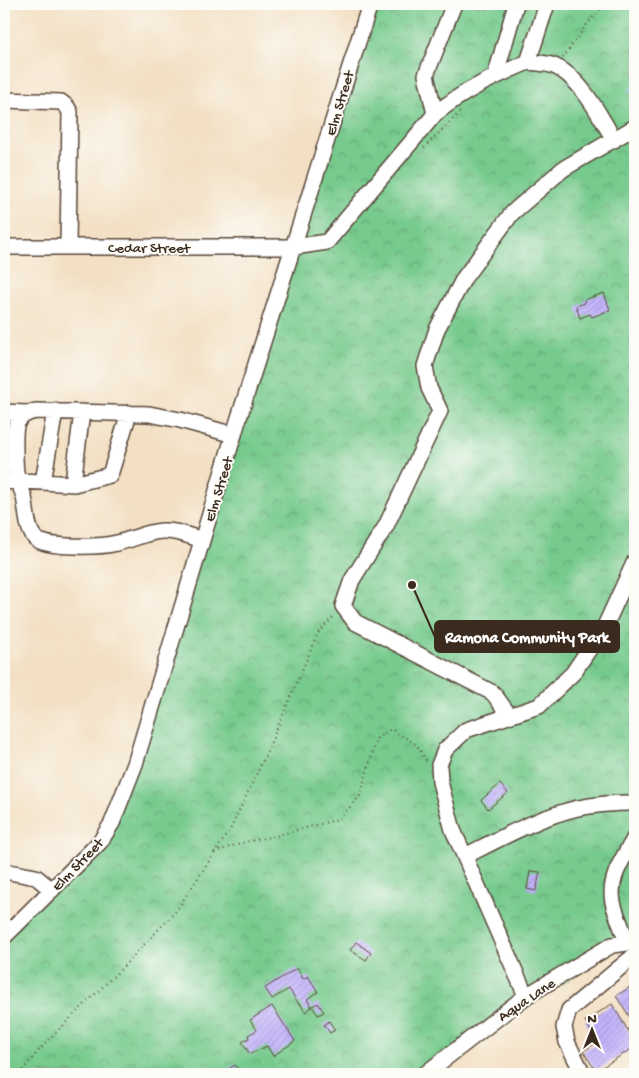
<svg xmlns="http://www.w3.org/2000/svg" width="639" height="1078" font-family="'Gochi Hand',sans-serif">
	<defs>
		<pattern id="park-crowns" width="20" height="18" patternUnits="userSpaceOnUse" patternTransform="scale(1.25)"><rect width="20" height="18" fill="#76ca8d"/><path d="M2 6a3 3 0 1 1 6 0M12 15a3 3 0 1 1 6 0" fill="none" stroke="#62a473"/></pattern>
		<pattern id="building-hatch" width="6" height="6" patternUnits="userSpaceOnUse" patternTransform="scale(1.25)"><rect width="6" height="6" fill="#c2b2fd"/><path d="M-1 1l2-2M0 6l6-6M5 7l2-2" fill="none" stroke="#9f91cc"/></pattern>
	</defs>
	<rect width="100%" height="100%" fill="#fdfcf7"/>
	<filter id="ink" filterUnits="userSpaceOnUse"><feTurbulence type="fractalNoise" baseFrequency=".02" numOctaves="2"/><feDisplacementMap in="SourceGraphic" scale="10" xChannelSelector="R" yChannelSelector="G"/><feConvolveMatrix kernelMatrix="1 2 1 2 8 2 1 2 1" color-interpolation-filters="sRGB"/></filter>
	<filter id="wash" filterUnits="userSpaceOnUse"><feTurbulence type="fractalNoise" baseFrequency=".0096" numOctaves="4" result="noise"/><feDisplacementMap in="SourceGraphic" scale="20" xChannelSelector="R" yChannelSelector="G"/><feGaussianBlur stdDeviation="1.12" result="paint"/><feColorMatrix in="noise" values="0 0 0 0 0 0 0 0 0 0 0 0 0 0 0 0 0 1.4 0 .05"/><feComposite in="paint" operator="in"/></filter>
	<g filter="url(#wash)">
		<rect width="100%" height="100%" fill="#f3e0c4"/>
		<path fill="url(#park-crowns)" stroke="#587a56" d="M370 4H635V942L610 951 431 1074H4V939L113 823Z"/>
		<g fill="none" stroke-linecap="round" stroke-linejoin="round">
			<path stroke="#8abbf6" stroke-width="3" d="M630 91 635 86"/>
		</g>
		<g id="blocks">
			<path fill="url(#building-hatch)" d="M604 293 610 310 592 317 590 314 580 318 576 306 585 303 584 300Z
				M500 784 508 793 488 809 481 800Z
				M530 871 540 872 536 891 527 889Z
				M356 942 371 953 366 960 350 950Z
				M297 968 303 979 308 976 318 992 307 999 312 1007 305 1012 300 1003 299 1004 289 989 272 999 265 988Z
				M635 984V1025L616 996Z
				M318 1003 324 1012 318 1015 312 1006Z
				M612 1004 635 1042V1047L596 1071 583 1051 598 1042 585 1021Z
				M272 1006 295 1041 273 1056 267 1046 250 1054 242 1042 249 1038 248 1035 257 1030 250 1020Z
				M329 1021 335 1030 330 1033 324 1025Z
				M235 1065 241 1074H221Z"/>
		</g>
	</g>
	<g filter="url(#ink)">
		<use href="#blocks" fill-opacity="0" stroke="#574537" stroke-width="1"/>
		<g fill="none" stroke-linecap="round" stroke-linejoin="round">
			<g stroke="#574537" stroke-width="18">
				<path id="minor" d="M528 62C535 63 544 63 551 65 578 73 601 117 614 140
					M495 77 516 4
					M4 100 61 102 67 107 70 112 68 247
					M435 114 426 75 454 4
					M4 247H294L327 242 435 114C463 91 495 76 528 62L547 4
					M4 412 27 413
					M4 482 18 481 43 482 55 411
					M43 482 74 484 110 475 129 413
					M73 483 82 412
					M202 540C189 536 176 530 162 531 146 532 132 540 117 543 102 547 46 549 35 538 26 528 27 510 24 497 22 489 17 481 16 472 15 465 15 456 15 449 15 429 12 416 36 411L149 414 180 420 234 435
					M509 715 493 693 355 622 343 606 352 580 386 526 440 411 429 388 425 366 437 329 464 278 512 213 563 169 635 127
					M465 856C501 838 539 817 578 808 597 804 616 803 635 803
					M4 871 36 877 52 890
					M4 937 100 842 112 823 135 764 237 424 370 4
					M627 943C623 929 616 916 613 902 608 878 624 857 635 837
					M526 996 453 830 440 782 439 765 445 750 466 730 539 706 573 673 606 624 635 561
					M425 1074 526 996 612 945 635 942
					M583 1074 567 1042 564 1027 569 1010 635 955"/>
			</g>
			<path stroke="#574537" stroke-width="2" stroke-dasharray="1 4" stroke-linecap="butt" d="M563 58 587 24 605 4
				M424 148 460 112
				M627 607 635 608
				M214 852 245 842 275 836 339 819 360 796 377 738 391 729 417 745 427 762
				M19 1074 49 1039 121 969 176 911 231 828 266 754 318 633 334 616"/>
			<use href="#minor" stroke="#fff" stroke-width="15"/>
		</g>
	</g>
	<g text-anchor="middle" stroke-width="4" stroke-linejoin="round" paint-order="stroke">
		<g font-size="15" fill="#3b2a1e" stroke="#fdfcf7">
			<text transform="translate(339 103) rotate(-73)" y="5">Elm Street</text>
			<text x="149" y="252">Cedar Street</text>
			<text transform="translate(218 489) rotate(-73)" y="5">Elm Street</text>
			<text transform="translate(77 864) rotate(-46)" y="5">Elm Street</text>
			<text transform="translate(526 999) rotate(-34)" y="5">Aqua Lane</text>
		</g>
	</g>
	<path fill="none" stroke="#3b2a1e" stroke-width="2" d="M412 585L435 637"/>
	<circle fill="#3b2a1e" stroke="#fdfcf7" stroke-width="2" cx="412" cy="585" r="5"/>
	<rect fill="#3b2a1e" stroke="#3b2a1e" stroke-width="2" x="435" y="621" width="184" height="31" rx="5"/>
	<g font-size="16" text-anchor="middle" font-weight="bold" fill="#fff">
		<text x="527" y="642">Ramona Community Park</text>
	</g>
	<rect width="639" height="1078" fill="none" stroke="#fdfcf7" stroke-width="20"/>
	<g transform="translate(592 1030)" stroke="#fdfcf7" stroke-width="4" paint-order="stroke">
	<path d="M0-4L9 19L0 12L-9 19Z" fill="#3b2a1e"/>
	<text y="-8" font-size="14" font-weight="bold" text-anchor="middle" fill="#3b2a1e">N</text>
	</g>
</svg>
